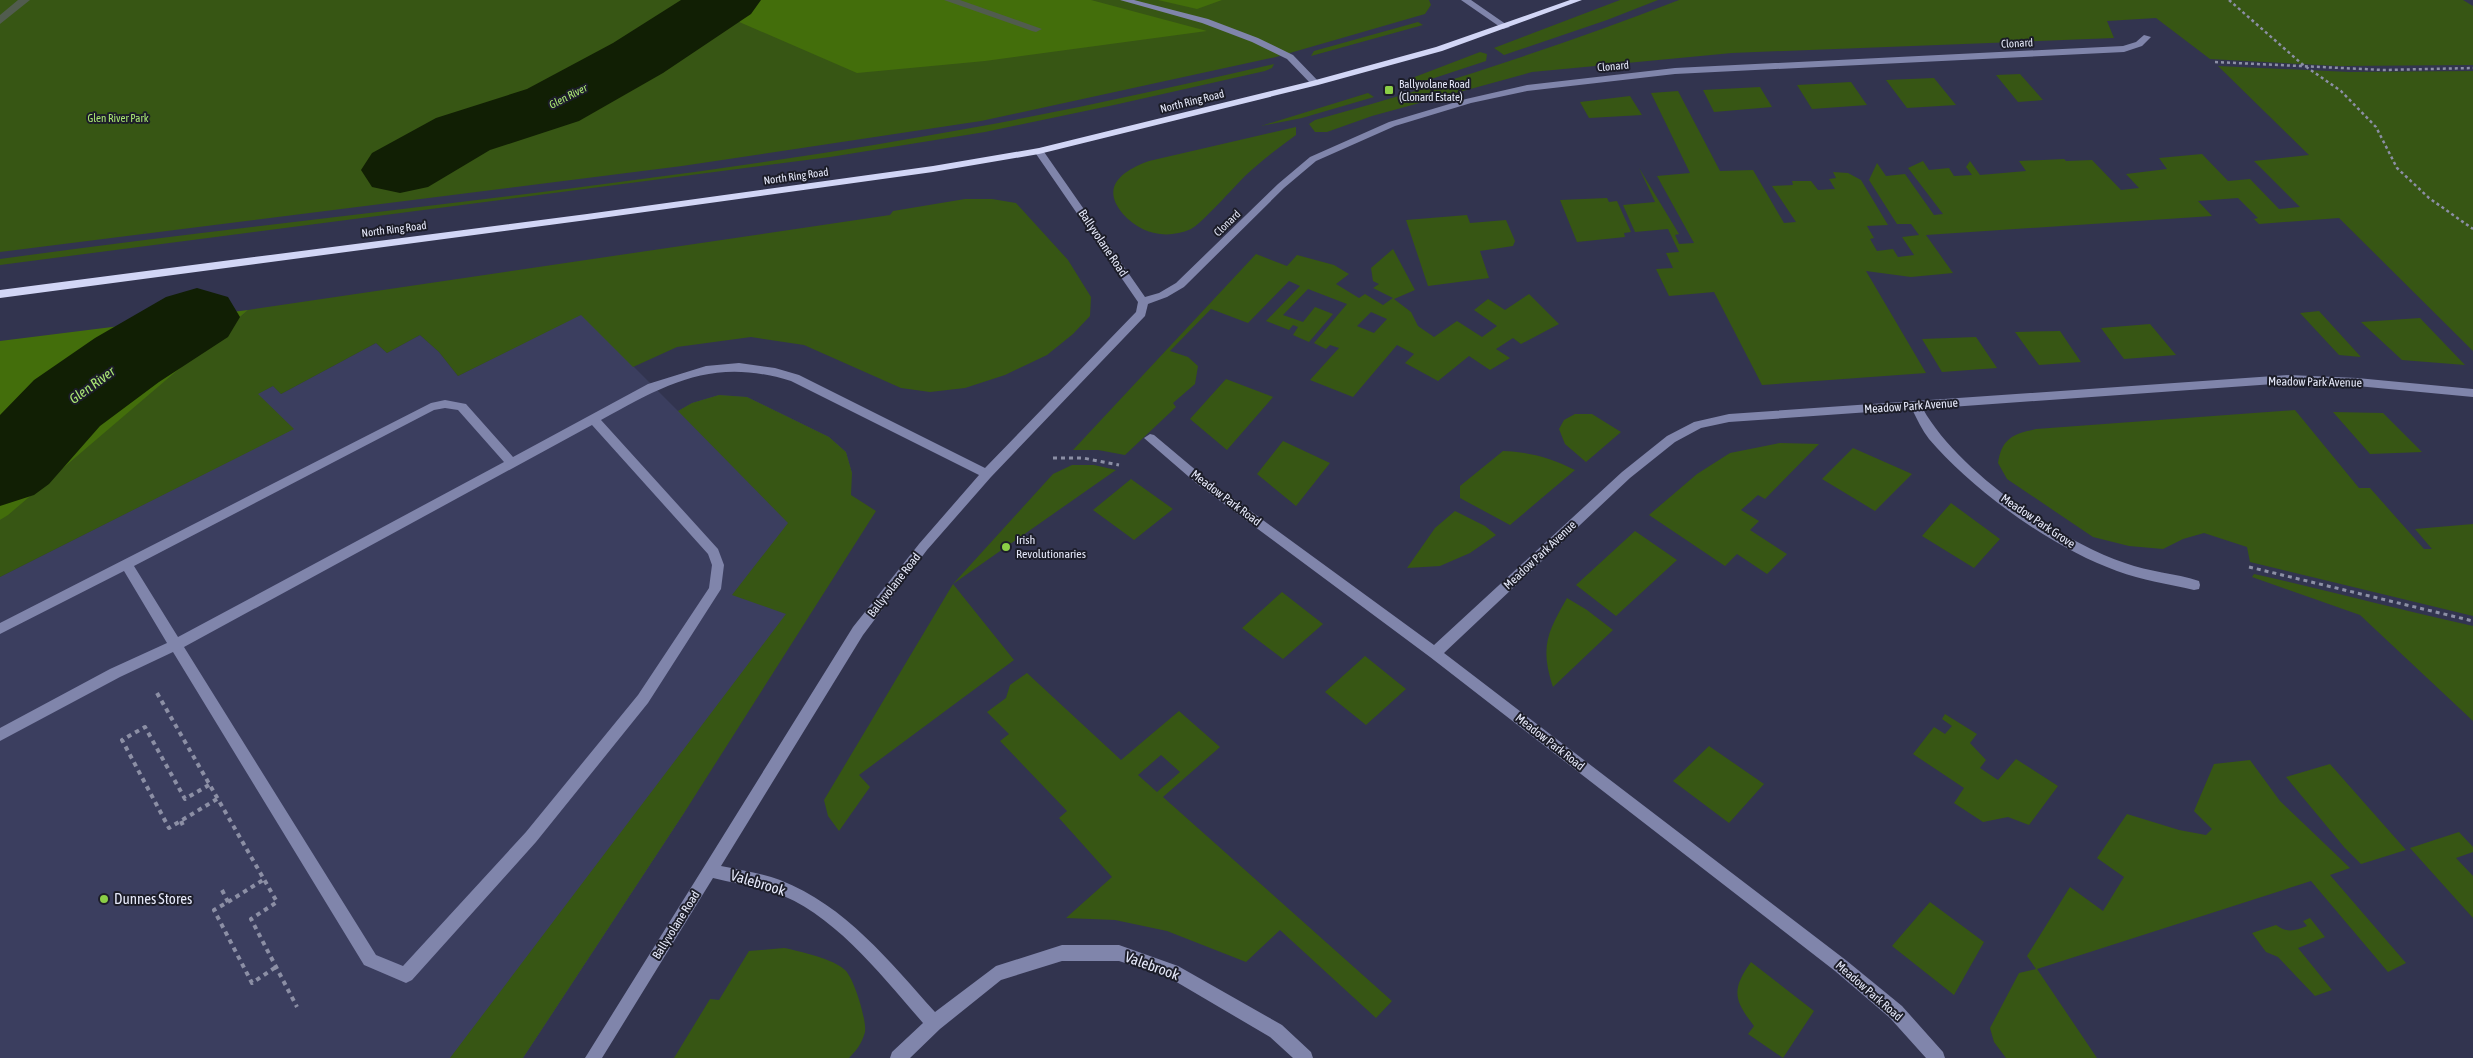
<svg xmlns="http://www.w3.org/2000/svg" width="2473" height="1058" font-family="'Asap Condensed',sans-serif">
	<rect width="100%" height="100%" fill="#32344f"/>
	<path fill="#3b3e5f" d="M581 314 678 411 692 403 719 395 747 397 829 437 846 452 852 473 817 583 684 813 523 1058H0V577L293 429 257 394 273 386 281 394 376 343 387 353 420 335 439 352 458 376Z"/>
	<path fill="#375614" fill-rule="evenodd" d="M0 0H1429L1431 5 1425 14 1276 57 981 121 682 166 0 252Z
		M1620 0H1658L1607 20 1504 55 1494 48Z
		M1679 0H2463L2473 6V65L2338 66 2210 59 2156 18 2107 21 2114 38 1732 53 1532 72 1372 116 1327 132H1315L1309 124 1315 120C1439 86 1560 46 1679 0Z
		M1418 22 1423 25 1311 56 1314 51Z
		M1480 52 1487 54 1486 61 1404 88 1399 83Z
		M1274 64 1272 68 1265 71 1114 105 985 132 830 157 0 265V259C327 214 658 186 982 126 1080 108 1177 86 1274 64Z
		M2218 66 2349 72 2473 71V351L2339 218 2259 224 2254 219 2258 218 2238 198 2198 201 2212 216 1926 235 1953 273 1911 277 1866 271 1926 373 1762 385 1714 292 1669 296 1656 269 1673 268 1666 253 1679 252 1668 229 1635 232 1623 205 1655 202 1639 168 1679 234 1675 235 1679 244 1694 243 1657 176 1690 173 1651 93 1678 91 1720 171 1753 170 1784 223 1796 222 1772 186 1793 185 1792 181H1811L1818 190 1835 189 1829 179 1836 178 1833 172 1848 173 1861 180 1888 225 1867 226 1874 238 1870 239 1877 251 1893 249 1898 257 1914 255 1902 237 1919 235 1911 224H1897L1869 180 1877 163 1886 176 1905 174 1934 215 1943 214 1908 168 1923 161 1929 170 1949 168 1954 176 1972 175 1966 167 1970 161 1980 175 2026 171 2019 161 2064 159 2066 161 2092 160 2121 190 2139 188 2126 174 2167 169 2159 158 2202 154 2228 181 2250 179 2279 209 2300 207 2254 161 2309 155Z
		M2020 74 2043 100 2018 102 1996 75Z
		M1934 78 1956 105 1907 108 1886 80Z
		M1851 82 1867 105 1812 109 1797 85Z
		M1760 87 1772 107 1714 112 1703 90Z
		M1368 93 1374 97 1302 118 1261 126Z
		M1630 96 1642 115 1589 118 1580 102Z
		M1296 127V135C1278 148 1261 161 1245 176 1235 186 1200 225 1191 229 1166 240 1141 234 1123 214 1099 186 1124 170 1149 161Z
		M1607 198 1609 202 1617 201 1631 232 1624 233 1625 237 1577 242 1560 200Z
		M965 199H992L1016 203 1068 260 1091 297 1090 316 1073 334 1047 355 1005 375 965 388 930 392 901 388 804 345 751 337 677 347 633 367 581 315 458 376 439 352 420 335 387 353 376 343 281 394 273 386 258 394 294 429 0 577V520L248 310 890 215 893 211Z
		M1467 215 1470 223 1506 220 1515 241 1513 246 1480 251 1489 278 1428 286 1406 220Z
		M1393 249 1415 290 1394 299 1411 312 1418 326 1434 337 1457 321 1482 337 1497 326 1474 310 1488 299 1505 310 1529 294 1559 324 1521 344 1513 338 1496 349 1510 358 1490 370 1469 356 1438 381 1405 363 1414 354 1397 345 1353 397 1310 380 1339 348 1330 345 1326 349 1314 343 1347 304 1308 289 1283 315 1303 322 1315 307 1333 314 1309 342 1293 335 1298 327 1293 325 1289 330 1266 321 1300 286 1289 281 1248 323 1211 309 1170 351 1188 357 1198 366 1195 384 1173 403 1176 407 1125 455 1098 450H1073L1256 254 1287 266 1297 255 1334 265 1349 274 1336 284 1359 298 1365 294 1383 305 1393 298 1373 288 1379 284 1373 281 1371 268ZM1371 312 1387 319 1374 333 1357 326Z
		M2319 311 2361 357 2339 355 2300 313Z
		M2420 318 2465 365 2402 360 2361 322Z
		M2150 324 2176 355 2124 359 2101 328Z
		M2060 331 2081 362 2039 365 2015 332Z
		M1976 337 1997 368 1942 372 1922 339Z
		M1226 379 1273 397 1227 450 1190 419Z
		M719 395 747 397 829 437 846 452 852 473 851 495 876 511 684 813 523 1058H450L786 614 732 595 788 523 678 411 692 403Z
		M2295 410 2359 488H2370L2424 549H2432L2415 529 2473 524V616L2250 562 2247 547 2204 533 2183 539 2163 549 2129 546 2093 537 2007 479 1998 463C2002 438 2013 434 2036 429Z
		M2333 412 2383 413 2422 452 2370 454Z
		M1575 414H1592L1621 432 1586 462 1565 444 1559 429 1564 420Z
		M1283 441 1330 463 1296 506 1257 474Z
		M1780 443 1819 444 1765 499 1758 495 1741 510 1759 521 1750 530 1787 554 1767 574 1737 554 1725 566 1649 515 1697 474 1730 453Z
		M1853 448 1912 474 1875 511 1822 479Z
		M1503 451C1530 452 1551 458 1575 470L1510 525 1460 498V486Z
		M1072 465H1094L1116 470 953 584 1014 660 859 775 870 787 839 831 828 816 824 800 953 584 1053 474Z
		M1131 479 1173 509 1134 540 1093 510Z
		M1951 503 2000 539 1974 568 1922 536Z
		M1455 511 1485 526 1496 535 1470 553 1440 566 1407 568 1435 528Z
		M1635 531 1677 560 1616 616 1576 585Z
		M2254 574C2327 590 2400 610 2473 626V721L2360 615 2252 577Z
		M1282 592 1323 624 1283 659 1242 628Z
		M1567 598 1587 610 1613 630 1553 687C1540 647 1547 633 1567 598Z
		M1365 656 1406 689 1366 725 1325 692Z
		M1027 673 1121 760 1179 711 1220 747 1163 797 1392 1001 1376 1018 1280 930 1246 962 1167 931 1115 920 1066 918 1112 877 1059 818 1067 811 1000 741 1009 734 987 712 1006 698 1010 685ZM1161 755 1180 772 1157 792 1138 775Z
		M1945 714 1977 734 1970 743 1986 760 1980 768 1998 780 2016 759 2058 786 2029 825 2008 817 1983 822 1954 803 1964 788 1913 754 1934 727 1945 734 1952 726 1942 719Z
		M1709 746 1764 784 1729 823 1673 781Z
		M2250 760 2280 801 2350 868 2330 875 2406 963 2388 972 2311 881 2037 969 2097 1058H2006L1994 1042 1990 1028 2019 973 2036 969 2027 956 2070 887 2103 911 2124 877 2097 858 2127 814 2179 830 2206 835 2212 829 2194 811 2214 764Z
		M2330 764 2406 850 2361 864 2344 847 2286 777Z
		M2459 832 2473 847V852L2456 858 2473 876V918L2410 848Z
		M1930 902 1984 942 1954 995 1892 946Z
		M2310 918 2325 937 2298 948 2332 990 2315 996 2278 957 2266 952 2252 933 2276 925C2287 933 2294 931 2307 926L2303 921Z
		M784 948C799 951 834 959 845 970 854 978 867 1021 865 1032 862 1043 857 1050 849 1058H674L710 999 719 1000 749 951Z
		M1751 962 1814 1011 1783 1058 1748 1034 1754 1026C1734 1000 1731 990 1751 962Z"/>
	<path fill="#436e0b" d="M719 0H1091L1207 31 985 61 857 73 737 21Z
		M1158 0H1222L1197 9Z
		M248 310 8 515 0 520V341Z"/>
	<g fill="none" stroke-linecap="round" stroke-linejoin="round">
		<path fill="#515c4e" fill-rule="evenodd" d="M18 0H30L0 24V15Z
			M944 0H960L1042 29 1036 32 1032 31Z"/>
		<path fill="#111f04" fill-rule="evenodd" d="M681 0H761L751 14 663 73 579 121 490 150 428 187 400 193 372 187 361 170 372 153 436 118 527 89 613 43Z
			M197 288 228 297 240 317 228 337 159 382 100 426 49 484 34 495 0 506V415L34 380 95 338 166 297Z"/>
		<path stroke="#8c8fa5" stroke-width="2.5" stroke-dasharray="3 3" stroke-linecap="butt" d="M2229 0 2302 64 2341 91 2376 127 2397 168 2429 198 2473 229
			M2215 62 2384 70 2473 68"/>
		<path stroke="#8c8fa5" stroke-width="3" stroke-dasharray="4 4" stroke-linecap="butt" d="M1053 458H1083L1119 465
			M2249 567 2473 621"/>
		<path stroke="#8c8fa5" stroke-width="4" stroke-dasharray="4.5 4.5" stroke-linecap="butt" d="M157 693 277 902 251 919 297 1007
			M209 785 185 799 145 727 122 740 169 828 217 799
			M181 821 184 828
			M222 890 228 902 214 910 252 983 276 967
			M228 902 263 880"/>
		<path fill="#8085ab" fill-rule="evenodd" d="M1120 0H1134L1208 19 1258 38 1293 55 1320 83 1312 85 1287 59 1252 42 1202 23Z
			M1461 0H1471L1510 27 1503 29Z
			M2144 35 2151 37 2142 46 2124 52 1675 74 1527 91 1471 103 1395 126 1316 161 1284 188 1184 287 1167 297 1148 304 1145 316 991 477 927 550 863 635 721 866C740 870 762 873 780 880 846 906 889 961 935 1012L996 966 1062 945H1119L1178 966 1282 1025 1311 1052 1313 1058H1293L1270 1037 1168 977 1119 961H1062L1001 980 940 1029 910 1058H890L892 1052 923 1023C883 977 832 911 773 892 754 886 733 883 713 878L602 1058H585L853 627 919 544 979 475 791 381C713 357 668 383 601 420L718 549 724 565 721 589 648 703 536 842 412 980 406 983 364 965 173 652 120 677 0 741V728L110 669 167 643 124 571 0 634V623L431 403 445 400 466 404 513 457 648 384 706 366 739 363 775 368 799 375 985 468 1136 312 1138 302 1034 151 1036 149H1042L1145 297 1159 293 1176 283 1278 184 1310 157 1389 122 1466 99 1527 85 1675 68 2123 46 2136 42ZM445 408 458 410 504 462 178 637 134 566 434 410ZM592 425 708 554 712 565 709 588 638 695 526 832 403 966 376 955 184 647Z
			M2289 375 2357 378 2473 389V397L2357 386 2289 383 1923 409C1957 470 2059 541 2125 563 2149 572 2175 573 2199 581L2200 585 2199 589 2194 590C2168 584 2142 580 2117 571 2054 549 1972 490 1929 439 1922 430 1917 419 1912 409L1729 422 1701 428 1675 442 1630 478 1444 653 1847 961 1902 1006 1943 1052 1945 1058H1926L1890 1018 1835 971 1430 657 1196 483 1144 438 1150 434 1154 435 1204 477 1434 645 1622 472 1667 436 1694 422 1729 414Z"/>
		<path fill="#d2d6f6" fill-rule="evenodd" d="M1570 0H1582L1442 51 1318 85 1039 154 933 172 587 220 0 298V290L587 214 933 166 1039 148 1312 81 1436 47Z"/>
	</g>
	<g fill="#8bce46" stroke="#1c1d29" stroke-width="2">
		<rect x="1384" y="85" width="10" height="10" rx="2.5"/>
		<circle cx="1006" cy="547" r="5"/>
		<circle cx="104" cy="899" r="5"/>
	</g>
	<g text-anchor="middle" stroke-width="4" stroke-linejoin="round" paint-order="stroke">
		<g font-size="11" fill="#e6e9fa" stroke="#1c1d29">
			<text transform="translate(2017 43) rotate(-3)" y="4">Clonard</text>
			<text transform="translate(1613 66) rotate(-5)" y="4">Clonard</text>
			<text transform="translate(1192 101) rotate(-14)" y="4">North Ring Road</text>
			<text transform="translate(796 176) rotate(-8)" y="4">North Ring Road</text>
			<text transform="translate(1227 223) rotate(-44)" y="4">Clonard</text>
			<text transform="translate(394 229) rotate(-7)" y="4">North Ring Road</text>
		</g>
		<g font-size="11" fill="#e6e9fa" stroke="#1c1d29" text-anchor="start">
			<text x="1399" y="88">Ballyvolane Road<tspan x="1399" dy="13">(Clonard Estate)</tspan></text>
		</g>
		<g font-size="11" font-style="italic" fill="#ace975" stroke="#1c1d29">
			<text transform="translate(568 96) rotate(-27)" y="4">Glen River</text>
		</g>
		<g font-size="11" fill="#aae773" stroke="#1c1d29">
			<text x="118" y="122">Glen River Park</text>
		</g>
		<g font-size="12" fill="#e6e9fa" stroke="#1c1d29">
			<text transform="translate(1103 243) rotate(56)" y="4">Ballyvolane Road</text>
			<text transform="translate(2315 382) rotate(1)" y="4">Meadow Park Avenue</text>
			<text transform="translate(1911 406) rotate(-4)" y="4">Meadow Park Avenue</text>
			<text transform="translate(1226 498) rotate(37)" y="4">Meadow Park Road</text>
			<text transform="translate(2038 521) rotate(34)" y="4">Meadow Park Grove</text>
			<text transform="translate(1540 555) rotate(-43)" y="4">Meadow Park Avenue</text>
			<text transform="translate(894 585) rotate(-52)" y="4">Ballyvolane Road</text>
			<text transform="translate(1550 742) rotate(38)" y="4">Meadow Park Road</text>
			<text transform="translate(676 925) rotate(-58)" y="4">Ballyvolane Road</text>
			<text transform="translate(1869 991) rotate(41)" y="4">Meadow Park Road</text>
		</g>
		<g font-size="12" fill="#e6e9fa" stroke="#1c1d29" text-anchor="start">
			<text x="1016" y="544">Irish<tspan x="1016" dy="14">Revolutionaries</tspan></text>
		</g>
		<g font-size="14" font-style="italic" fill="#ace975" stroke="#1c1d29">
			<text transform="translate(92 385) rotate(-36)" y="5">Glen River</text>
		</g>
		<g font-size="15" fill="#e6e9fa" stroke="#1c1d29">
			<text transform="translate(758 883) rotate(17)" y="5">Valebrook</text>
			<text transform="translate(1152 966) rotate(20)" y="5">Valebrook</text>
		</g>
		<g font-size="15" fill="#e6e9fa" stroke="#1c1d29" text-anchor="start">
			<text x="114" y="904">Dunnes Stores</text>
		</g>
	</g>
</svg>
